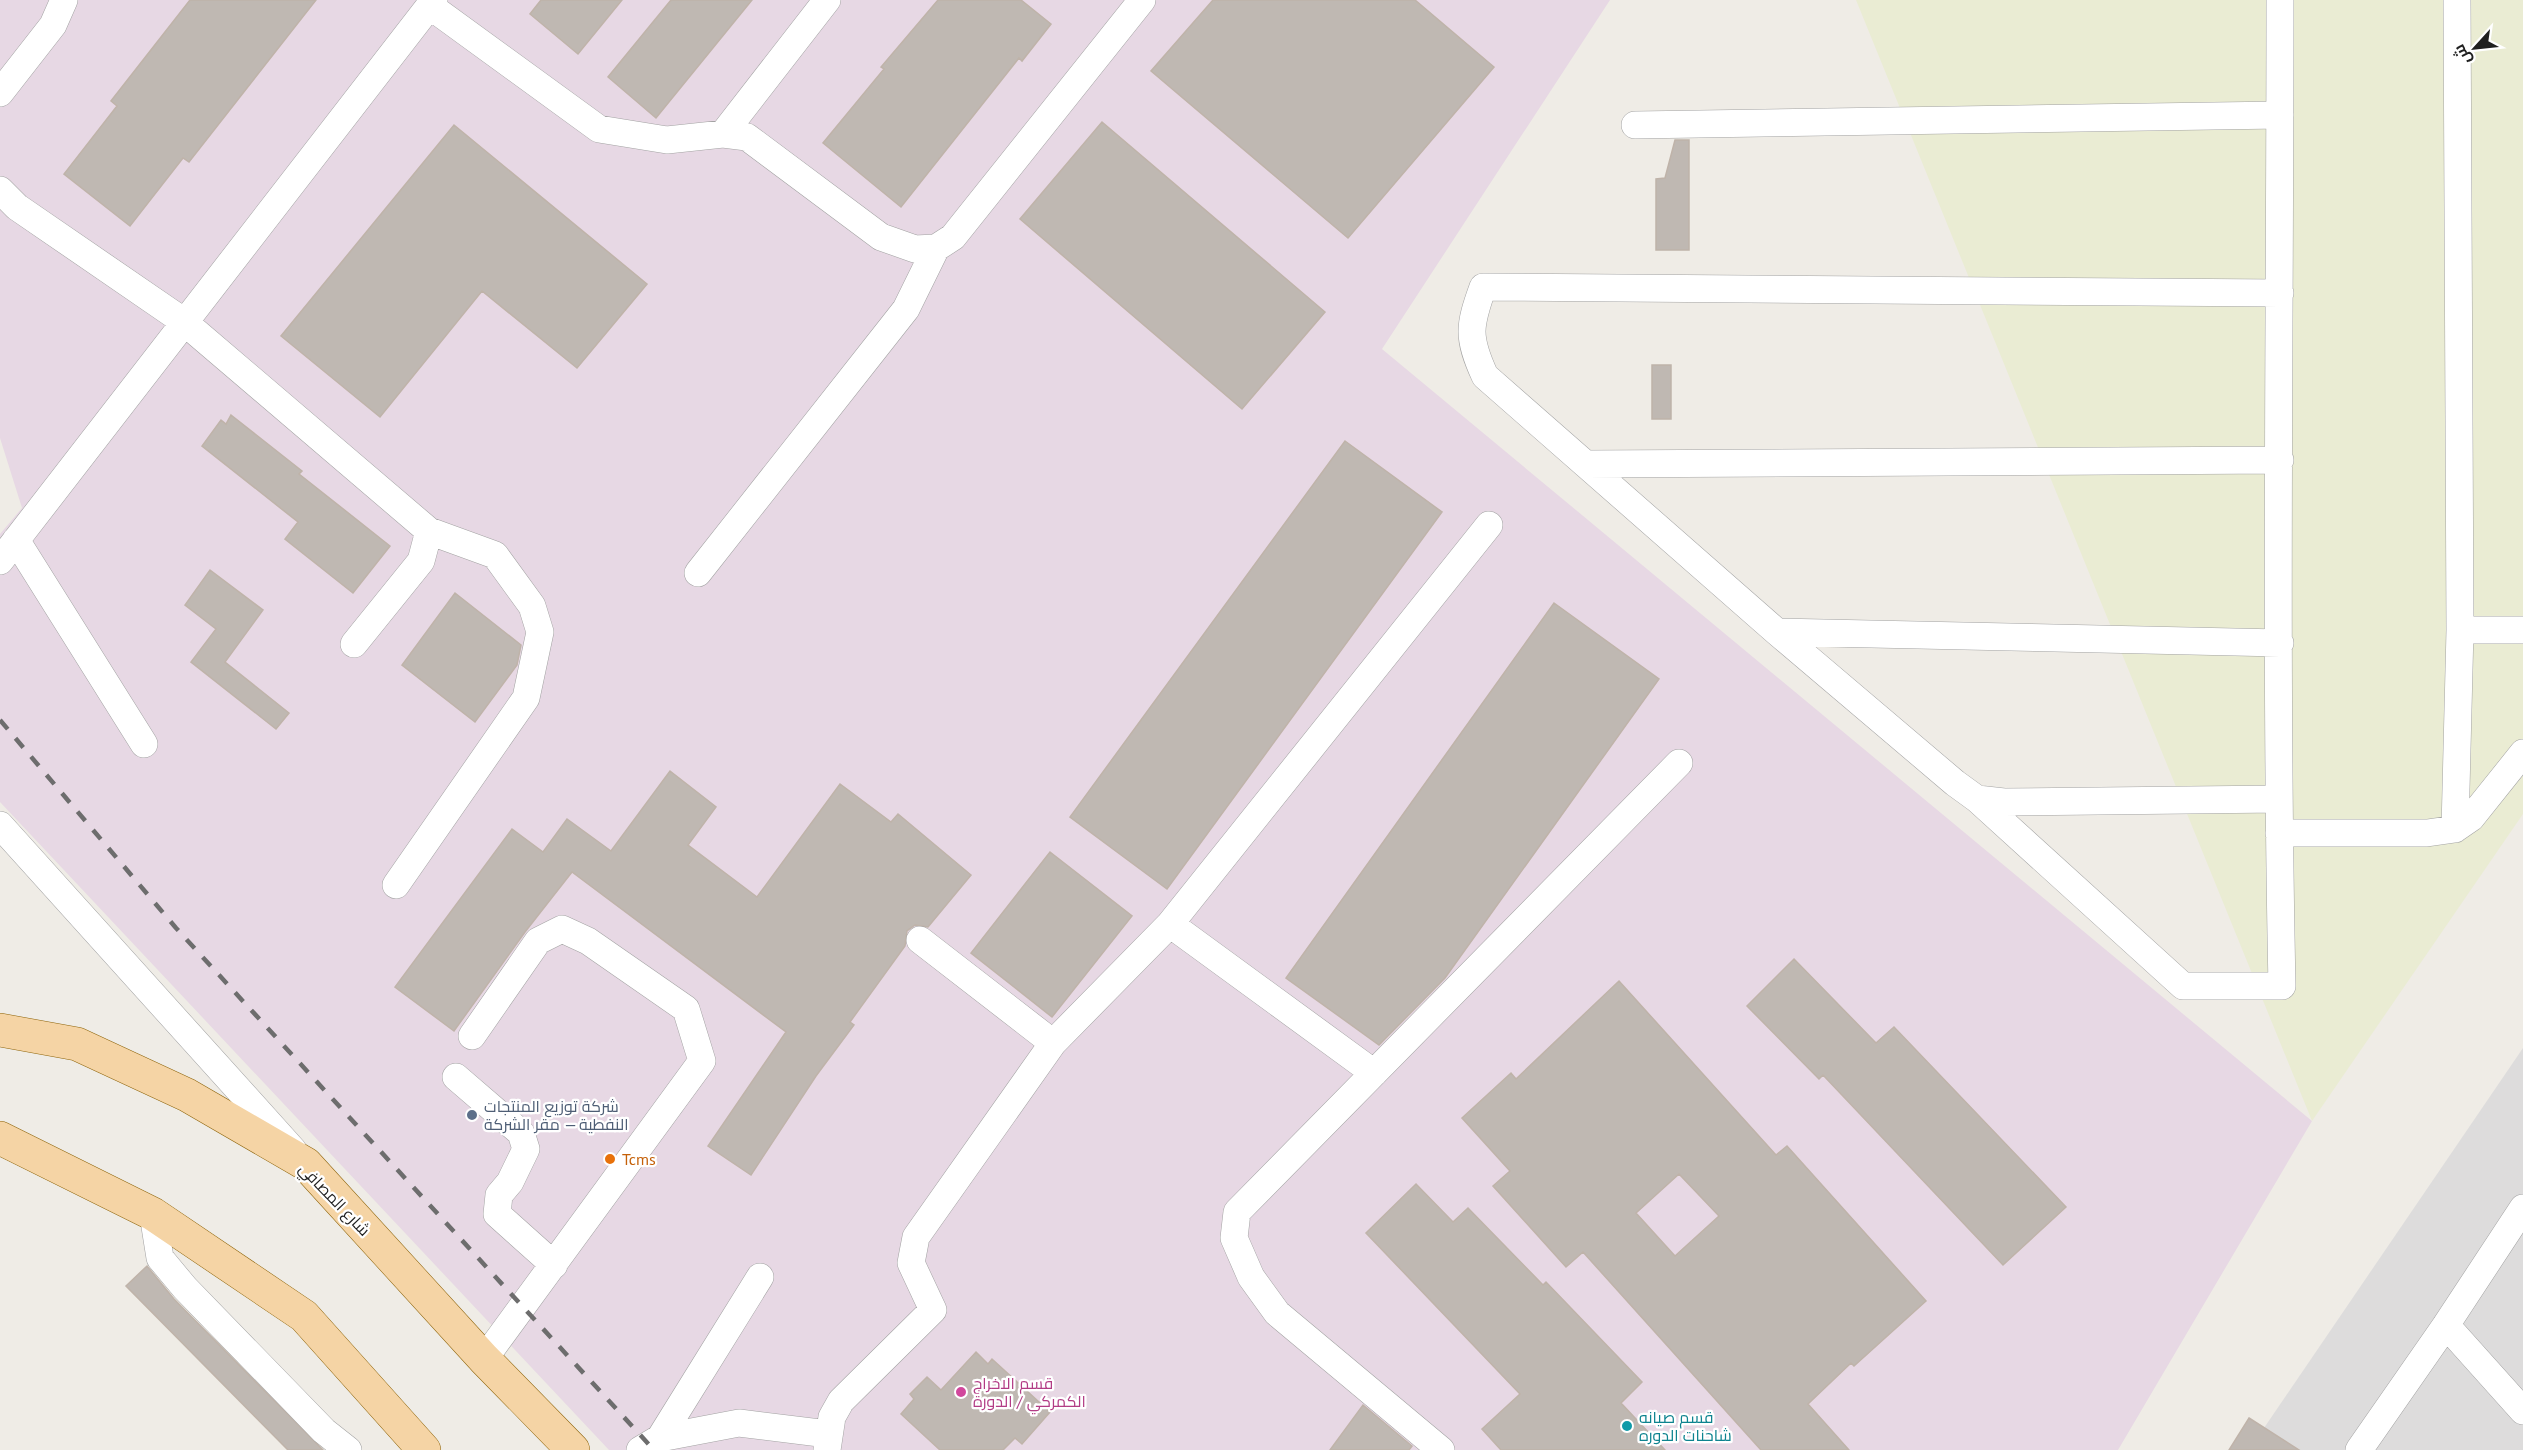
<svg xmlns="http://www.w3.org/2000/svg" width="2523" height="1450" font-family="'PT Sans',Cairo,sans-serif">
	<rect width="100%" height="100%" fill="#efece6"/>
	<path fill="#dddcdc" d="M2523 1048V1450H2249Z"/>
	<path fill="#e7d8e4" d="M0 0H1610L1382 349 2312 1121 2118 1450H609L0 802V534L22 508 0 438Z"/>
	<path fill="#eaecd3" d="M1856 0H2523V814L2312 1121Z"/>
	<path fill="#bfb8b2" stroke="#bfb3a9" stroke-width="1.5" fill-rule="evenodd" d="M190 0H316L189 162 183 158 130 226 64 174 117 106 111 101Z
		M541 0H622L578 54 530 14Z
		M671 0H752L656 118 608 77Z
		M938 0H1021L1051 24 1022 61 1019 58 901 207 823 143 884 69 881 67Z
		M1213 0H1415L1494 67 1348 238 1151 71Z
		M1102 122 1325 312 1242 409 1020 219Z
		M454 125 647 284 577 368 482 291 380 417 281 336Z
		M1675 140H1689V250H1656V179L1665 178Z
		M1652 365H1671V419H1652Z
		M231 415 302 471 299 474 390 546 353 593 285 539 298 522 202 446 221 420 226 424Z
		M1345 441 1442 512 1167 889 1070 817Z
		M210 570 263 610 225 662 289 713 276 729 191 662 216 629 185 605Z
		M455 593 521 645 517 665 475 722 402 665Z
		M1554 603 1659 679 1445 978 1379 1045 1286 978Z
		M670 771 716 807 688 845 757 897 840 784 891 822 898 814 971 875 928 927 915 925 907 931 905 946 850 1022 854 1025 816 1076 751 1175 708 1146 786 1032 572 872 525 932 454 1031 395 987 512 829 543 852 567 819 611 851Z
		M1050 852 1132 916 1052 1017 971 953Z
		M1794 959 1876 1043 1894 1027 2066 1207 2003 1265 1823 1075 1819 1079 1747 1006Z
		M1619 981 1776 1155 1787 1146 1926 1301 1854 1366 1851 1363 1808 1404 1849 1450H1761L1583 1252 1566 1267 1493 1186 1510 1171 1462 1118 1511 1073 1516 1079ZM1679 1174 1719 1216 1675 1256 1636 1213Z
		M1416 1184 1453 1222 1468 1208 1543 1285 1546 1282 1642 1382 1621 1403 1665 1450H1501L1482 1429 1520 1394 1366 1233Z
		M147 1266 174 1299 323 1450H288L126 1286Z
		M976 1352 988 1364 992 1359 1050 1412 1022 1444 1015 1438 1003 1450H940L901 1414 914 1399 910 1394 927 1377 941 1390Z
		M1363 1405 1412 1446 1409 1450H1330Z
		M2249 1418 2299 1450H2229Z"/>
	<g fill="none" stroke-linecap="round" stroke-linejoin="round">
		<g stroke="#a3a3a3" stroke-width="28">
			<path id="minor" d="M430 6 599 129 667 140 723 134 747 137 881 237 915 249 936 248 953 237 1142 0
				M0 93 53 25 64 0
				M1635 125 2280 115
				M723 134 827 0
				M0 190 17 207 183 321 429 531 421 561 354 644
				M2280 293 1483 287C1469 326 1467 337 1485 376L1777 632 1955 783 1977 799 2183 986H2282C2275 658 2280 329 2280 0
				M1586 464 2280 460
				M16 540 144 744
				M0 561 434 0
				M698 573 906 309 936 248
				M2460 630H2523
				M1777 632 2280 643
				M1977 799 2004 802 2279 799
				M0 825 293 1150
				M2455 829 2460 630 2457 0
				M2279 833H2427L2455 829 2471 818 2523 753
				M396 885 526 698 540 632 532 606 495 555 429 531
				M1170 924 1374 1073
				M920 940 1053 1043
				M472 1036 538 941 562 929 588 941 686 1009 702 1061 484 1359
				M456 1077 521 1133 526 1149 510 1182 499 1195 497 1214 554 1265
				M153 1214 160 1258 185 1288 324 1431 348 1450
				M2446 1325 2523 1411
				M660 1438 760 1277
				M640 1450 660 1438 739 1423 828 1434
				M827 1450 832 1417 841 1401 933 1310 911 1263 916 1237 1053 1043 1170 924 1489 525
				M1441 1450 1277 1313 1251 1277 1234 1238 1237 1212 1679 763
				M2359 1450 2446 1325 2523 1208"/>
		</g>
		<g stroke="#8e650c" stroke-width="34">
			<path id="major" d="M0 1030 77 1044 187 1095 306 1164 484 1359 573 1450
				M0 1138 153 1214 304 1316 424 1450"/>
		</g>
		<use href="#minor" stroke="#fff" stroke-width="27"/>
		<use href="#major" stroke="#f5d4a5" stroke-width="33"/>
		<path stroke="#6d6d6d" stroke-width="4.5" stroke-dasharray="12 12" stroke-linecap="butt" d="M0 720 176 928 654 1450"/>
	</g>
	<circle fill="#5c6f8a" stroke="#fff" stroke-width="2" cx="472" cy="1115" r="6"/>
	<circle fill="#e8710a" stroke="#fff" stroke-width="2" cx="610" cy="1159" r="6"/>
	<circle fill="#d1479c" stroke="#fff" stroke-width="2" cx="961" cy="1392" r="6"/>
	<circle fill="#0f9aa8" stroke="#fff" stroke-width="2" cx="1627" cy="1426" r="6"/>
	<g text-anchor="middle" stroke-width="4.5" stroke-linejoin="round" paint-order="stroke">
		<g font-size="16" fill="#4e5e75" stroke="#fff" text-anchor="start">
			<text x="484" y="1112">شركة توزيع المنتجات<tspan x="484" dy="18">النفطية — مقر الشركة</tspan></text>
		</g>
		<g font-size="16" fill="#c56008" stroke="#fff" text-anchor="start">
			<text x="622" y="1165">Tcms</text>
		</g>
		<g font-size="16" fill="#1f1f1f" stroke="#fff">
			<text transform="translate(335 1199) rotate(46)" y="6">شارع المصافي</text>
		</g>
		<g font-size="16" fill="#b23c85" stroke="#fff" text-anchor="start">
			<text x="973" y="1389">قسم الاخراج<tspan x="973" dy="18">الكمركي / الدورة</tspan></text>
		</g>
		<g font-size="16" fill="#0d838f" stroke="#fff" text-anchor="start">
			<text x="1639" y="1423">قسم صيانه<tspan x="1639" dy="18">شاحنات الدوره</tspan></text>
		</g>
	</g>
	<g transform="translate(2475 48) rotate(243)" stroke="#ffffff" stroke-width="4.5" paint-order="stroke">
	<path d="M0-4.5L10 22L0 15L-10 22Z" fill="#1f1f1f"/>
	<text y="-9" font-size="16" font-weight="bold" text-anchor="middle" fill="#1f1f1f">ش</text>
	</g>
</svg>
